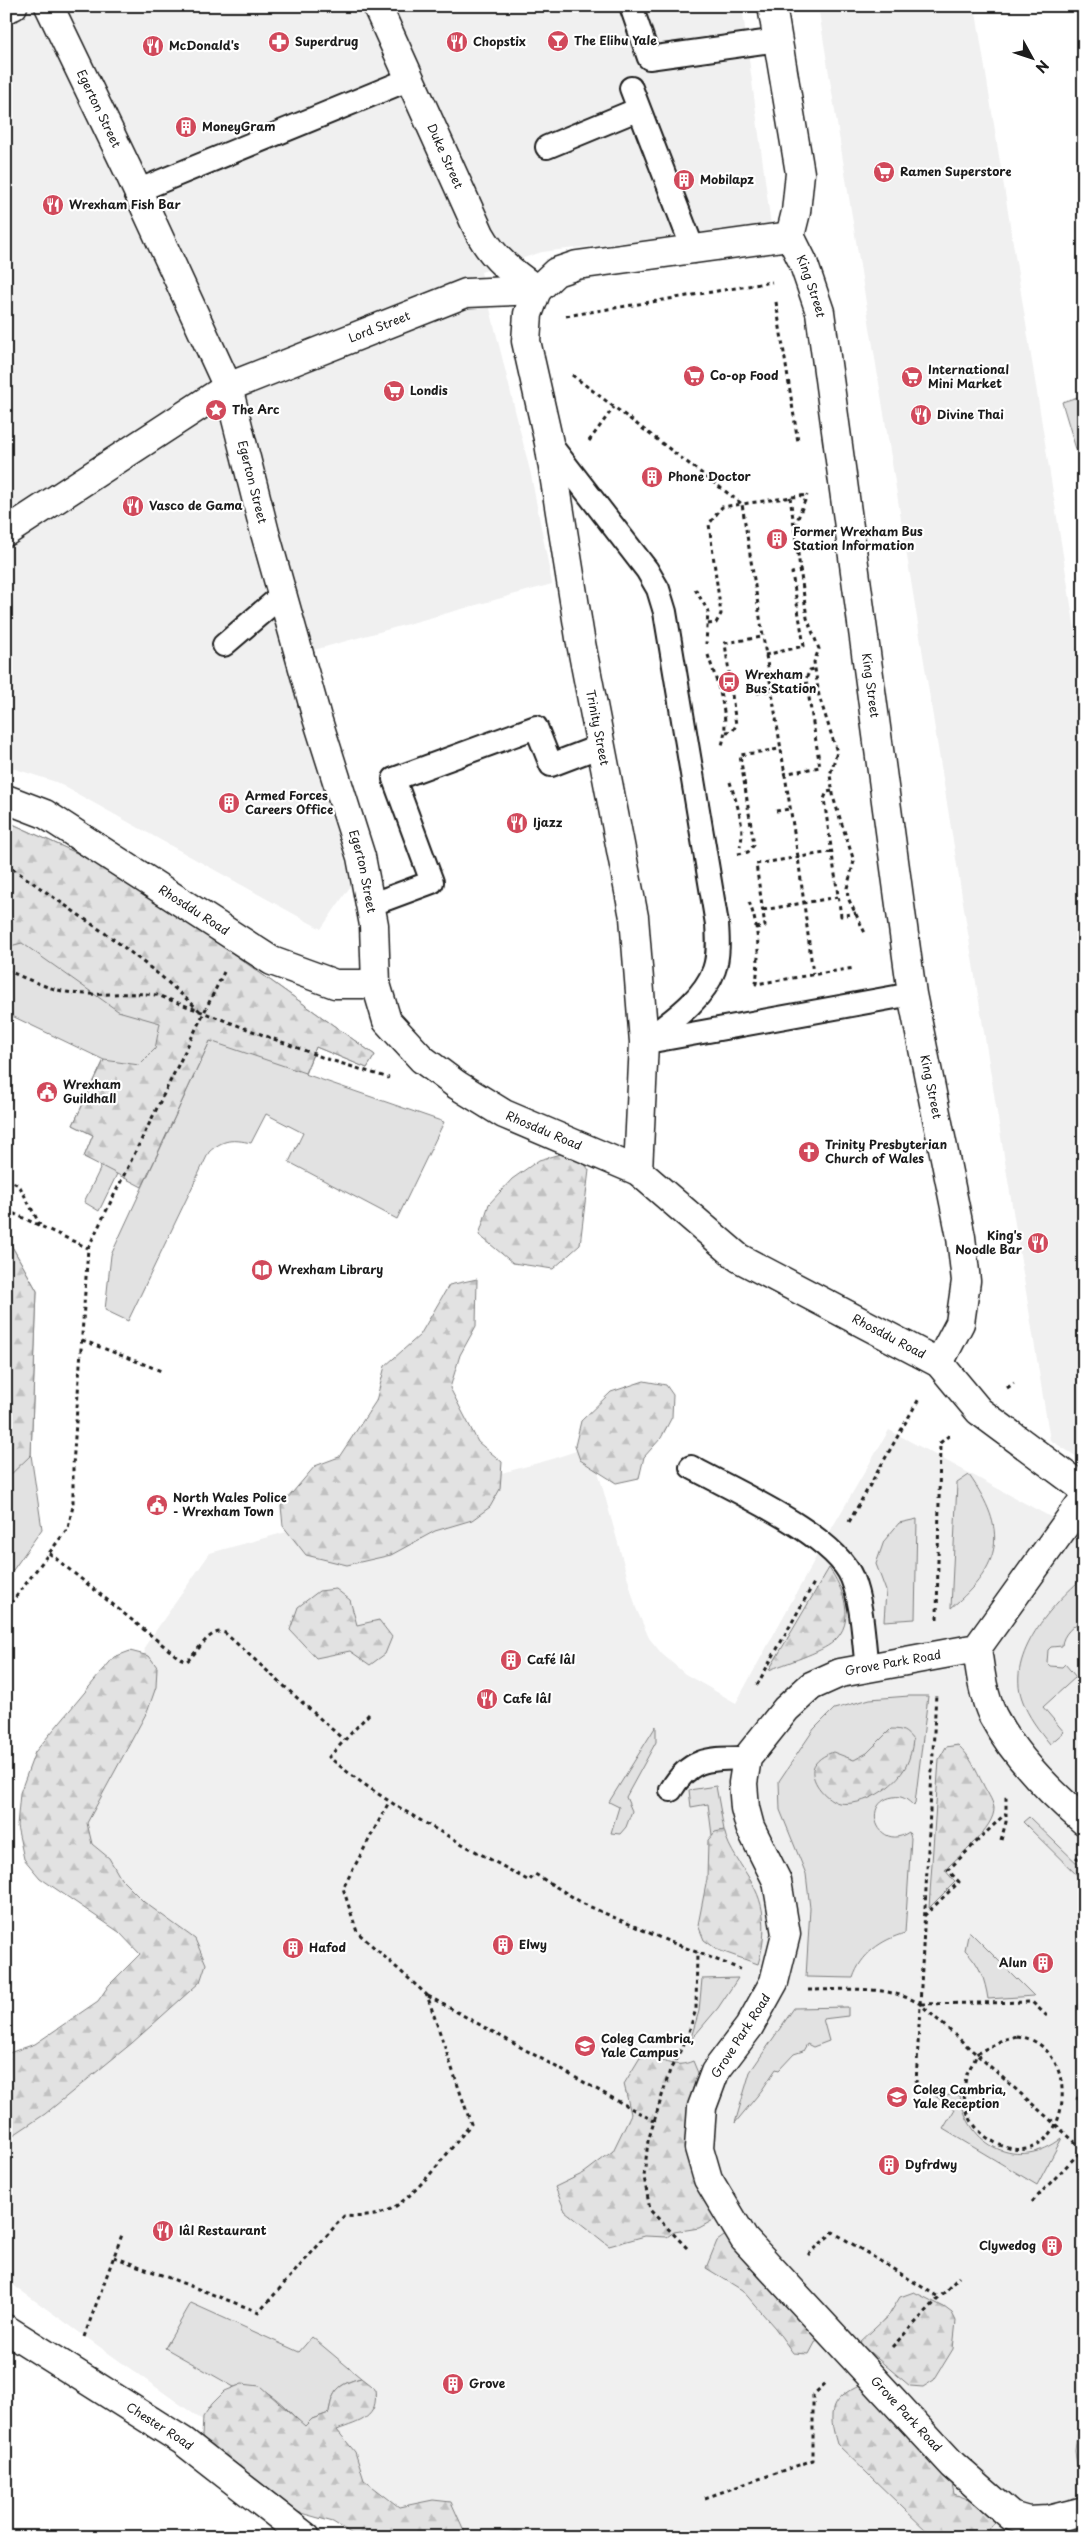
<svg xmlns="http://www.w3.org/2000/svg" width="1090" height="2543" font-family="'Playpen Sans',sans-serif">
	<defs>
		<pattern id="forest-firs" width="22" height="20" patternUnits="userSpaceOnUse" patternTransform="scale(1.25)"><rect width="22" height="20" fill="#e2e2e2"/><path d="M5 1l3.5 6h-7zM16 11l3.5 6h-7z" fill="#c1c1c1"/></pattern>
	</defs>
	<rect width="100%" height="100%" fill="#fff"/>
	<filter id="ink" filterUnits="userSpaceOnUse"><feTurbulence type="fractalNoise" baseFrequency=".02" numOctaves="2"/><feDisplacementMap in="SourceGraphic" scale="10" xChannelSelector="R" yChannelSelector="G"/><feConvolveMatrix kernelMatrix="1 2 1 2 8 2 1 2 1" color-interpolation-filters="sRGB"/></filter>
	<g filter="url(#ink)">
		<path fill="#f0f0f0" d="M6 6H742L771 225 542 252 481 272 531 475 552 584 285 658 352 884 321 929 56 782 6 766Z
			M818 6H975L1084 686V1461L1050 1440Z
			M889 1430 1084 1535V2537H366L6 2280V2132L167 1960 28 1830 143 1672 145 1646 210 1553 549 1460 591 1446 636 1608 649 1638 662 1654 685 1674 736 1703 832 1528Z"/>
		<path fill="#e2e2e2" stroke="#7f7f7f" d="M1084 395V476L1062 402Z
			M6 821 81 855 166 906 375 1055 367 1068 316 1047 305 1074 444 1122 397 1219 289 1162 303 1133 266 1114 251 1143C233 1139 223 1139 209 1152L128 1321 105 1310 111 1255 210 1041 187 1030 99 1211 84 1202 102 1165 84 1157 93 1135 73 1125 104 1060 12 1016 6 1026Z
			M10 1243 37 1291 31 1455 42 1529 6 1580V1248Z
			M969 1475C1008 1531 1003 1564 951 1608L957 1483Z
			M917 1519 915 1619 884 1621 886 1591 876 1564 884 1541 899 1523Z
			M1084 1577V1620C1074 1624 1062 1635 1062 1646L1051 1647 1048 1650 1047 1663 1050 1666 1062 1667 1065 1664 1076 1677 1043 1707 1064 1732 1050 1744C1039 1730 1028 1717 1022 1699 1006 1655 1052 1604 1084 1577Z
			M909 1696H928L915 1803 914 1806C908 1800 902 1795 893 1797 860 1802 878 1853 909 1832L911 1838 905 1933C881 1940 861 1954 853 1978L806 1977 810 1908 806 1874 780 1810 779 1781 814 1729 834 1709 870 1699Z
			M656 1726V1742L626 1797 632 1811 626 1827 620 1834 611 1833 619 1807 609 1802Z
			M716 1786 724 1830 712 1835 708 1804 691 1807 689 1790Z
			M1029 1817 1084 1870V1882L1023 1822Z
			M969 1931 1034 1996 988 1999C985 1980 980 1964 965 1950Z
			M738 1978 718 2008 690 2041 699 2011 702 1979Z
			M848 2007V2016L823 2019 829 2041 813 2047 807 2044 803 2051 794 2054 779 2070 776 2069 762 2090 735 2123 750 2072 794 2008Z
			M960 2095C967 2147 1019 2172 1062 2138L1037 2185 943 2129 955 2109 935 2096Z
			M191 2303 299 2352 312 2337 361 2378C339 2384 332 2390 329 2413L312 2419 305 2427C286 2409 262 2377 234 2387L165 2348Z"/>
		<path fill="url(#forest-firs)" stroke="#7f7f7f" d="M6 821 81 855 166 906 375 1055 367 1068 316 1047 305 1073 210 1041 142 1187 84 1157 93 1135 73 1125 104 1060 139 1065 155 1049 160 1023 118 1011 22 943 6 947Z
			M574 1150 589 1170 580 1245 553 1269 513 1263 479 1235 489 1204 512 1179 539 1160Z
			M10 1243 37 1291 31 1455 6 1479V1248Z
			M477 1279 476 1326 460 1355 450 1388 478 1442 502 1462 500 1489 490 1507 472 1520 435 1531 391 1555 347 1565 306 1555 283 1526 281 1506 315 1466 339 1457 376 1401 385 1366 420 1335 449 1285Z
			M644 1381 666 1385 673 1395 672 1417 661 1438 644 1457 639 1478 616 1483 580 1460 575 1446 581 1421 611 1392Z
			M829 1568C843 1588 857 1622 833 1642 822 1652 784 1664 769 1670Z
			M336 1589 350 1600 357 1625 379 1620 392 1637 385 1654 370 1665 350 1651 316 1658 290 1630 298 1607 319 1591Z
			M130 1651 149 1656 157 1667 156 1687 148 1710 87 1823 92 1844 109 1858 121 1879 144 1902 195 1939 206 1964 200 1982 132 2043 45 2114 6 2140V2054L35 2044 98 2001 109 1985 140 1954 119 1932 40 1878 24 1859 17 1826 20 1793 35 1752 114 1657Z
			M891 1729C902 1729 906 1731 913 1740 912 1749 910 1758 906 1766 895 1787 864 1807 839 1803 827 1800 811 1783 813 1769 815 1760 825 1755 833 1752L854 1760 867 1753Z
			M958 1745C971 1757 975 1769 983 1784 986 1791 993 1800 994 1808 995 1828 958 1856 945 1870L955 1882 929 1908 939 1759 946 1747Z
			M724 1830C729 1851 743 1866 753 1885 767 1910 766 1938 758 1964L718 1950 704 1940 698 1925 707 1879 708 1840 715 1832Z
			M644 2051C660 2061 675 2069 693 2061L698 2073C676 2135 685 2163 719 2217L699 2228 674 2232 667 2237 645 2236 609 2246 565 2211 555 2187 584 2173 613 2151 631 2114 624 2084Z
			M734 2229 812 2325 817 2339 809 2354 793 2353 775 2328 742 2290 706 2268 717 2241Z
			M914 2292 944 2307 952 2313 956 2321 953 2349 934 2380 923 2387 910 2386 859 2343 889 2315 900 2297Z
			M361 2378 375 2389C379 2419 360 2421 337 2430L355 2452 364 2480 399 2507 433 2500 451 2502 467 2537H357L333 2522 272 2505 213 2458 202 2436 203 2417 212 2404 225 2391 242 2384 260 2386 305 2426 312 2419 329 2413C332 2390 339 2384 361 2378Z
			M862 2384 951 2478 954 2494 976 2502 995 2522 987 2532 989 2537H933L837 2444C827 2410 830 2399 862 2384Z
			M1084 2425V2471L1077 2466 1075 2451 1078 2426Z
			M517 2531 530 2537H489L490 2536Z"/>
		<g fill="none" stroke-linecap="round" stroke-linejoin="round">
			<g stroke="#1c1c1c" stroke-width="26">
				<path id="lane" d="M631 6 649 58 778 40
					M631 88 693 249
					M547 147 639 109
					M137 191 410 79
					M549 443 647 570 658 589 665 612 717 924C718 939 719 956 714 970 703 1001 668 1023 644 1042
					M224 645 282 595
					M370 905 432 882 394 779 536 727 551 765 601 746
					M647 1042 912 994
					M691 1467C732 1490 834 1534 852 1578 863 1606 863 1638 867 1668
					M671 1790C691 1756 712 1759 747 1758"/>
			</g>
			<g stroke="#1c1c1c" stroke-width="31">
				<g id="street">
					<path id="s1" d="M49 6 127 168 228 387 265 533 317 718 361 857 374 925 376 984 387 1021 422 1059 457 1085 504 1114 638 1171 739 1258 939 1363 979 1411 1084 1489"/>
					<path id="s2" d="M377 6 480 234C494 259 513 273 537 290"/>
					<path id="s3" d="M772 6 800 173 796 212 790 236 803 262 820 312 912 994 961 1237 966 1281 960 1323 939 1363"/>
					<path id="s4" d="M537 290 528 314 526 341 549 443 580 638 634 917 644 1042 638 1171"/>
					<path id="s5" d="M6 532 228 387 466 293 537 290 556 272 577 265 790 236"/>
					<path id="s6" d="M6 799 45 814 272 961 335 984H376"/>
					<path id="s7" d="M1084 1499 977 1648 840 1673 811 1686 786 1709 747 1758 743 1783 745 1808 750 1827 777 1881 786 1934 774 1982 749 2027 715 2072 702 2107 699 2148 708 2179 744 2239 953 2465 1011 2516 1028 2521 1048 2520 1084 2511"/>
					<path d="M977 1648C980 1670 983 1696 993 1716 1014 1756 1050 1792 1084 1821"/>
					<path id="s8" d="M6 2329 183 2441 306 2537"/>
				</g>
			</g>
			<g stroke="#1c1c1c" stroke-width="31">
				<path id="secondary" d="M6 9 13 6"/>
			</g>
			<path stroke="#1c1c1c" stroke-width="3" stroke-dasharray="4 4" stroke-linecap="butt" d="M776 302 798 442
				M566 316 772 282
				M572 375 742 504 807 495
				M589 441 614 407
				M790 497 807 618 819 649 814 662 819 696 837 752 830 775 834 800 854 861 847 888 848 898 866 935
				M795 526 807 495
				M695 589 708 611 706 644
				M708 624 716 623 721 614 709 524 722 507 742 504 798 857 813 974
				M708 655C717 683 731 716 722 745
				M765 655 804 646 792 573 801 571
				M757 693 785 687
				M726 732 733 731 736 725 725 643 762 637
				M783 774 820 767 806 679 810 670 815 669
				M730 782C736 802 746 826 740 847
				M832 791 827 792 824 799 841 916 856 913
				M776 811 790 809
				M738 854 748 852 754 845 740 755 779 749
				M6 864 116 941 162 977 200 1011
				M749 902C760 929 759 956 756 984L854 968
				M763 910 838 897
				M756 928 765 926 756 864 831 852
				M6 970C32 981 58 994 87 994 111 995 133 992 157 995L327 1059 389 1078
				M6 1179 19 1185 40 1225
				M6 1210 88 1248
				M82 1340 164 1372
				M1007 1388 1014 1383
				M849 1522 920 1397
				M49 1553 179 1658 187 1661C198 1652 210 1627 225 1633L344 1740
				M6 1610 68 1528 73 1506V1466L88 1248 224 972
				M937 1619 940 1443 952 1433
				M757 1685 815 1581
				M369 1714 329 1757C389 1808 461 1842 529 1881L535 1874 584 1904 663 1939 740 1969
				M1001 1840 1006 1822V1796
				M1076 1857 1084 1863
				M924 1916 959 1882 948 1870 1006 1813
				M808 1990C847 1990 886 1984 920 2004L1084 2150
				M428 1996 654 2121
				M921 2004 1032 2002 1047 2016
				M1017 2036C1090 2045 1069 2183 994 2142 981 2135 970 2123 966 2108 963 2098 964 2084 967 2074 969 2067 976 2061 976 2054L1002 2040Z
				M916 2084 936 1693
				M1076 2098 1084 2100
				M1032 2202 1083 2149
				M687 2248 650 2210 644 2177 648 2141 670 2070 687 2038 696 2009 697 1952
				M808 2255 833 2232 940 2298
				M114 2257 259 2312 344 2216C358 2217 376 2217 389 2210 416 2197 451 2148 471 2124L427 1995 357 1932 343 1888 389 1802
				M84 2337 123 2232
				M892 2347 959 2277
				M705 2498 813 2460V2395L828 2381"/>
			<use href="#lane" stroke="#fff" stroke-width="22"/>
			<use href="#street" stroke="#fff" stroke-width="28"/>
			<use href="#secondary" stroke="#fff" stroke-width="28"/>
		</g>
	</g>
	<defs>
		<g id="bar-disc" transform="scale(1.125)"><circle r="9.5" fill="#d1495b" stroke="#fff"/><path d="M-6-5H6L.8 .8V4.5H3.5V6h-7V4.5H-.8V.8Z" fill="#fff"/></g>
		<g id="pharmacy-disc" transform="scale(1.125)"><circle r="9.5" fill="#d1495b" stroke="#fff"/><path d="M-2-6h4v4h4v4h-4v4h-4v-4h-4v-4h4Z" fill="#fff"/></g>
		<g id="restaurant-disc" transform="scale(1.125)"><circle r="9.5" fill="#d1495b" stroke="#fff"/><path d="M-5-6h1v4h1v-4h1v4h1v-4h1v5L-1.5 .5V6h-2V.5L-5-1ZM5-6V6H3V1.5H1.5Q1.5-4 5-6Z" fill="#fff"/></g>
		<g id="building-disc" transform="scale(1.125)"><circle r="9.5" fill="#d1495b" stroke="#fff"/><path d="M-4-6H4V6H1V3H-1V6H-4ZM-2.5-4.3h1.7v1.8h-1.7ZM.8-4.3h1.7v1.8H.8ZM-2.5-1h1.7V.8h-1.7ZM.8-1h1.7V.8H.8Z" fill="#fff"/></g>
		<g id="supermarket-disc" transform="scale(1.125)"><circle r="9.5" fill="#d1495b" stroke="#fff"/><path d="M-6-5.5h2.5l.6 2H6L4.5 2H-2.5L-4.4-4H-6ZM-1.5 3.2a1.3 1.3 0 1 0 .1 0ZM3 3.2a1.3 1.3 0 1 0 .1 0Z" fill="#fff"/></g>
		<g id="sight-disc" transform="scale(1.125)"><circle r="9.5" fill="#d1495b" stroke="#fff"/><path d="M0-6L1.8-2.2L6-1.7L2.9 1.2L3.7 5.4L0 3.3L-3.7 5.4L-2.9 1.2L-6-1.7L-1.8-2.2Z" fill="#fff"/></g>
		<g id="bus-disc" transform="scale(1.125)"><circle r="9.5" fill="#d1495b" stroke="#fff"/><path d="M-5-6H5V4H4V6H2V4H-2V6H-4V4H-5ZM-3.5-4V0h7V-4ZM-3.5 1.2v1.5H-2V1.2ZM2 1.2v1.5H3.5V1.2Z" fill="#fff"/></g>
		<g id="civic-disc" transform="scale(1.125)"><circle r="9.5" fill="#d1495b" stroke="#fff"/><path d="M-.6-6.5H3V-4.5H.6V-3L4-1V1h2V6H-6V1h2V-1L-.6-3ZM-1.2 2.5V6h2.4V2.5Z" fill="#fff"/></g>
		<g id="church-disc" transform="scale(1.125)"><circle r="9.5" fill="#d1495b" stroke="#fff"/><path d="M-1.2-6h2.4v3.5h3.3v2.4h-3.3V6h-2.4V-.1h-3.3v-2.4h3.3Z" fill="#fff"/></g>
		<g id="library-disc" transform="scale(1.125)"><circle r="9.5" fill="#d1495b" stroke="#fff"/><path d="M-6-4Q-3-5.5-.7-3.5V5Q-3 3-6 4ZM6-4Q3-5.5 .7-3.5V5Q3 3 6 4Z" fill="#fff"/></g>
		<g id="university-disc" transform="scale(1.125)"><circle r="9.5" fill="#d1495b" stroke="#fff"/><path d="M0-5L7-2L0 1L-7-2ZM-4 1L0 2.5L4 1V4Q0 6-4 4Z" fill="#fff"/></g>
	</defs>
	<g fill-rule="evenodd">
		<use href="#bar-disc" x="558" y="41"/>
		<use href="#pharmacy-disc" x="279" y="42"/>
		<use href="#restaurant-disc" x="457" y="42"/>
		<use href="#restaurant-disc" x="153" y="46"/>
		<use href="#building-disc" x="186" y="127"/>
		<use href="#supermarket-disc" x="884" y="172"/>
		<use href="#building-disc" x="684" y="180"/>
		<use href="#restaurant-disc" x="53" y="205"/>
		<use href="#supermarket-disc" x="694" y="376"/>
		<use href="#supermarket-disc" x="912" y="377"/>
		<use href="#supermarket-disc" x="394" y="391"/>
		<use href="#sight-disc" x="216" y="410"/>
		<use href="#restaurant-disc" x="921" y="415"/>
		<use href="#building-disc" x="652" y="477"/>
		<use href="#restaurant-disc" x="133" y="506"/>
		<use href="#building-disc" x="777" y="539"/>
		<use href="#bus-disc" x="729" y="682"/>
		<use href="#building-disc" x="229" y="803"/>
		<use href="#restaurant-disc" x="517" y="823"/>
		<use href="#civic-disc" x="47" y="1092"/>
		<use href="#church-disc" x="809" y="1152"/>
		<use href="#restaurant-disc" x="1038" y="1243"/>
		<use href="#library-disc" x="262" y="1270"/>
		<use href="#civic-disc" x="157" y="1505"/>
		<use href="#building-disc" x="511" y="1660"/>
		<use href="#restaurant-disc" x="487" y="1699"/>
		<use href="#building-disc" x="503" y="1945"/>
		<use href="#building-disc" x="293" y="1948"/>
		<use href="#building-disc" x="1043" y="1963"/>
		<use href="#university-disc" x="585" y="2046"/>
		<use href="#university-disc" x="897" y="2097"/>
		<use href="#building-disc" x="889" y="2165"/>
		<use href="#restaurant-disc" x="163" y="2231"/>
		<use href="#building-disc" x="1052" y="2246"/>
		<use href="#building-disc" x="453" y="2384"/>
	</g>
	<g text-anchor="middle" stroke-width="4.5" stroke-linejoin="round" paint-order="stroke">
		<g font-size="12" font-weight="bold" fill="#1c1c1c" stroke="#fff" text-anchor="start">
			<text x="574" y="45">The Elihu Yale</text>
			<text x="295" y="46">Superdrug</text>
			<text x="473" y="46">Chopstix</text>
			<text x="169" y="50">McDonald's</text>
			<text x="202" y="131">MoneyGram</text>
			<text x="900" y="176">Ramen Superstore</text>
			<text x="700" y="184">Mobilapz</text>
			<text x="69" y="209">Wrexham Fish Bar</text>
			<text x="928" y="374">International<tspan x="928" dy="14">Mini Market</tspan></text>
			<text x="710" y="380">Co-op Food</text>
			<text x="410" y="395">Londis</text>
			<text x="232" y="414">The Arc</text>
			<text x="937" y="419">Divine Thai</text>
			<text x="668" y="481">Phone Doctor</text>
			<text x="149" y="510">Vasco de Gama</text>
			<text x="793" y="536">Former Wrexham Bus<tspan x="793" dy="14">Station Information</tspan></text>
			<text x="745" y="679">Wrexham<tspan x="745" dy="14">Bus Station</tspan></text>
			<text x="245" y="800">Armed Forces<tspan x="245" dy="14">Careers Office</tspan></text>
			<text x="533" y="827">Ijazz</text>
			<text x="63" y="1089">Wrexham<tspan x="63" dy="14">Guildhall</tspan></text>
			<text x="825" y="1149">Trinity Presbyterian<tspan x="825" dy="14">Church of Wales</tspan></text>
			<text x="1022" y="1240" text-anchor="end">King's<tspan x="1022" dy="14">Noodle Bar</tspan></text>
			<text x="278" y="1274">Wrexham Library</text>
			<text x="173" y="1502">North Wales Police<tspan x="173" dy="14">- Wrexham Town</tspan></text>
			<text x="527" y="1664">Café Iâl</text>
			<text x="503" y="1703">Cafe Iâl</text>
			<text x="519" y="1949">Elwy</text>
			<text x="309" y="1952">Hafod</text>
			<text x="1027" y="1967" text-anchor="end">Alun</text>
			<text x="601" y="2043">Coleg Cambria,<tspan x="601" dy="14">Yale Campus</tspan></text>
			<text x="913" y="2094">Coleg Cambria,<tspan x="913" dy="14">Yale Reception</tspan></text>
			<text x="905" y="2169">Dyfrdwy</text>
			<text x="179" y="2235">Iâl Restaurant</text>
			<text x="1036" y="2250" text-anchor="end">Clywedog</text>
			<text x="469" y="2388">Grove</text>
		</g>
		<g font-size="12" fill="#1c1c1c" stroke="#fff">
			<text dy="4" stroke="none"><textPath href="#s1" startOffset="114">Egerton Street</textPath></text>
			<text dy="4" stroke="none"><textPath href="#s2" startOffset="165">Duke Street</textPath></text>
			<text dy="4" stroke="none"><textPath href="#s3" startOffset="288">King Street</textPath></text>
			<text dy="4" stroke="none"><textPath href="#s5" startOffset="428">Lord Street</textPath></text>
			<text dy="4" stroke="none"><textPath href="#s1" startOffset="519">Egerton Street</textPath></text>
			<text dy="4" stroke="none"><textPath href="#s3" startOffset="692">King Street</textPath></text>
			<text dy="4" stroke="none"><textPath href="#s4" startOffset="446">Trinity Street</textPath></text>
			<text dy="4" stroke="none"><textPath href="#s1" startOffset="924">Egerton Street</textPath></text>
			<text dy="4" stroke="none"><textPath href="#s6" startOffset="219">Rhosddu Road</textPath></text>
			<text dy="4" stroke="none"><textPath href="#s3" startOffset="1098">King Street</textPath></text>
			<text dy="4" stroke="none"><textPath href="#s1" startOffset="1270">Rhosddu Road</textPath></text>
			<text dy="4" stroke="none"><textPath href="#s1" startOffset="1675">Rhosddu Road</textPath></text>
			<text transform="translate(893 1663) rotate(-10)" y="4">Grove Park Road</text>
			<text transform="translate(741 2036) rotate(-57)" y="4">Grove Park Road</text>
			<text dy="4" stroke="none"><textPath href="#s7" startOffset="1212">Grove Park Road</textPath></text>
			<text dy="4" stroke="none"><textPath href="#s8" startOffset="182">Chester Road</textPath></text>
		</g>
	</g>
	<rect width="1090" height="2543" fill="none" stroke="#fff" stroke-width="25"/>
	<rect x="12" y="12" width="1065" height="2518" fill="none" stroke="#1c1c1c" stroke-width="2" filter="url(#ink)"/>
	<g transform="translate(1032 58) rotate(130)" stroke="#ffffff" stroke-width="4" paint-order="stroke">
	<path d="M0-4L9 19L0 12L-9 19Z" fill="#1c1c1c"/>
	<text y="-8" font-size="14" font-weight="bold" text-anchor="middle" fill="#1c1c1c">N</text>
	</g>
</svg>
